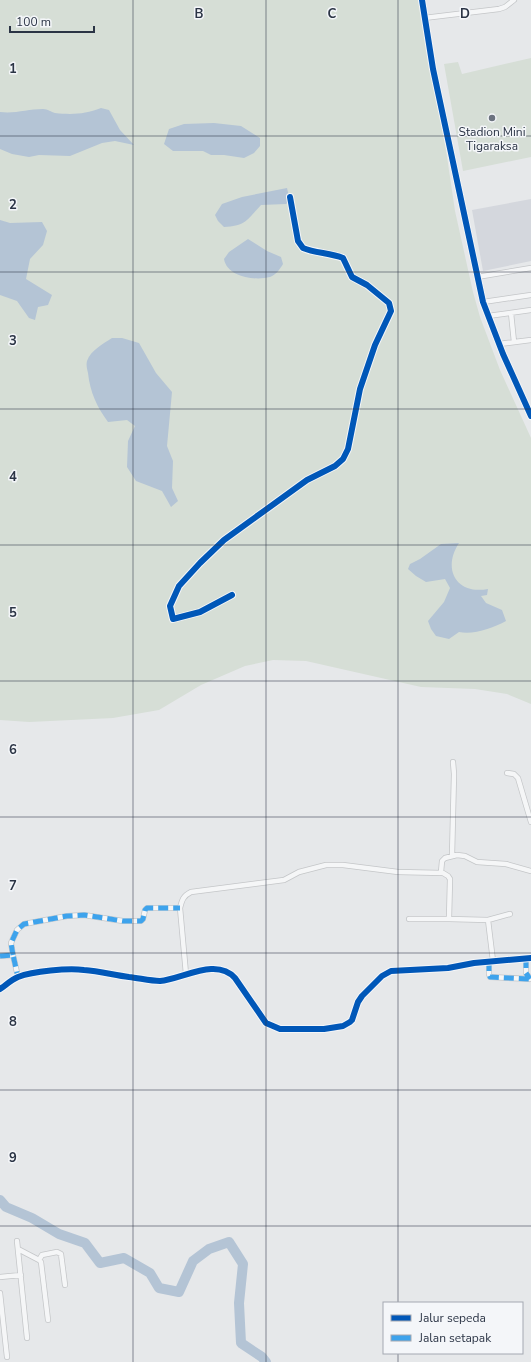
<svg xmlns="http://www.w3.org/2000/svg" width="531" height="1362" font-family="'Nunito Sans',sans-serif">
	<rect width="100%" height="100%" fill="#e6e8ea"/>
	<path fill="#d4d7dd" d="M531 199V261L483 271 472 210Z"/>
	<path fill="#d6ded6" d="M0 0H418L446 150 455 211 473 292 480 317 500 370 531 438V704L507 694 475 689 421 687 306 661 273 660 245 666 201 685 159 710 113 718 29 722 0 720Z
		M531 58V157L463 171 444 64 458 62 462 74Z"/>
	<path fill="#b4c4d5" d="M101 108 109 110 120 130 134 145 115 141 102 143 70 156 39 155 29 157 12 154 0 149V112C15 114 28 109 43 109 48 109 51 112 55 113 73 115 85 114 101 108Z
		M214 123 241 126 260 138V146L254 153 244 158 224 155H211L203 151H173L164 144 169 129 184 124Z
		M287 188 290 201 286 204 261 205C247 220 246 226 224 227L218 221 215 215 222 204 242 197Z
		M0 220 10 223 42 222 47 231 43 245 30 259 26 279 52 295 48 305 38 307 35 320 29 318 17 301 0 295Z
		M248 239 267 251 281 257 283 264C280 269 276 275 270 277 255 281 227 277 224 259L229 252Z
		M112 338H122L139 343 156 373 172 392 167 446 173 461 172 488 178 501 171 507 162 491 136 481 127 467 128 441 135 426 127 420 108 422C97 407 90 392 88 373 87 369 86 365 87 361 91 350 103 344 112 338Z
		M459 543C442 569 456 595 488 589L487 595 481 596 486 603 502 610 506 621C493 628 474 635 459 632L449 639 436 636 431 629 428 621 444 602 450 588 445 579 426 582 416 576 408 569 410 564 420 559 441 544Z"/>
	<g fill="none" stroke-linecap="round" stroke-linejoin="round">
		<path stroke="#b4c4d5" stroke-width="10" d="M0 1200 6 1207 32 1218 59 1234 85 1243 100 1263 124 1258 150 1273 159 1288 179 1292 193 1261 209 1249 229 1242 243 1264 239 1303 241 1343 262 1357 266 1362"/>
		<g stroke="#c4c6c8" stroke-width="6">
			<path id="minor" d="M424 18 499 9 505 7 514 0
				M477 277 531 268
				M483 302 531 295
				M511 313 514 342
				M488 316 531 310
				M499 344 531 340
				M232 595 200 612 173 619 170 606 179 586 200 563 224 540 307 480 335 466 343 459 348 449 360 389 375 345 391 311 389 303 367 285 352 277 343 258C330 253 315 253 303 248L298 241 290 197
				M507 773 514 774 518 778 531 822
				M452 856 454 774 453 762
				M441 872 442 861 445 858 457 855 465 856 477 862 506 864 531 871
				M409 919H449
				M488 920 493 961
				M13 955 11 943 17 930 24 924 67 916 84 915 123 921H141L143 919 145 910 147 908H180
				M0 956 13 955 18 977
				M526 958V973L530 979
				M489 961V974L490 977 531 979
				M186 974 180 908C182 900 183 896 191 892L284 880 299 872 326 865H343L398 872 443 873 448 876 450 879 449 919 488 920 510 914
				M0 989C6 985 11 980 18 977 33 971 68 968 84 970 99 971 114 975 129 977 139 978 150 981 160 981 183 979 216 957 235 978L266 1023 280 1029H324L343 1026 350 1022 352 1020 358 1002 362 996 382 976 391 971 448 968 474 963 531 958
				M17 1241 27 1338
				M18 1249 39 1260 41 1262 48 1320
				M39 1260 42 1255 57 1252 61 1254 65 1285
				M0 1277 21 1275
				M0 1293 7 1357"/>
		</g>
		<g stroke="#c4c6c8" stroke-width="7">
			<path id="tertiary" d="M422 0 433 69 483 302 503 354 531 416"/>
		</g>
		<use href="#minor" stroke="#f5f6f7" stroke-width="4.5"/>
		<use href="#tertiary" stroke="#f5f6f7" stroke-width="5.5"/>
		<path stroke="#3ea3ec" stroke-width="5" stroke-dasharray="10 5" stroke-linecap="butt" d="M13 955 11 943 17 930 24 924 67 916 84 915 123 921H141L143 919 145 910 147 908H180
			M0 956 13 955 18 977
			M526 958V973L530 979
			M489 961V974L490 977 531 979"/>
		<g stroke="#f4f6f9" stroke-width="8">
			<path id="cycleway" d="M422 0 433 69 483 302 503 354 531 416
				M232 595 200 612 173 619 170 606 179 586 200 563 224 540 307 480 335 466 343 459 348 449 360 389 375 345 391 311 389 303 367 285 352 277 343 258C330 253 315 253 303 248L298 241 290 197
				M0 989C6 985 11 980 18 977 33 971 68 968 84 970 99 971 114 975 129 977 139 978 150 981 160 981 183 979 216 957 235 978L266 1023 280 1029H324L343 1026 350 1022 352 1020 358 1002 362 996 382 976 391 971 448 968 474 963 531 958"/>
		</g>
		<use href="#cycleway" stroke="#0057b8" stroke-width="6"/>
	</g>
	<path fill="none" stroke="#2b3445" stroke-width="1" stroke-opacity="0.55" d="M133 0V1362M266 0V1362M398 0V1303M0 136H531M0 272H531M0 409H531M0 545H531M0 681H531M0 817H531M0 953H531M0 1090H531M0 1226H531M398 1353V1362"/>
	<circle fill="#6c737f" stroke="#f4f6f9" stroke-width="1.5" cx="492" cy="118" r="4"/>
	<g text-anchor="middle" stroke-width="3" stroke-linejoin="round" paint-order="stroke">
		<g font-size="12" fill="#2b3445" stroke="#f4f6f9">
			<text x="492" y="136">Stadion Mini<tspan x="492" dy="14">Tigaraksa</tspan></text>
		</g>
	</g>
	<g font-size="13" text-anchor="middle" font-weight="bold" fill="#2b3445" stroke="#f4f6f9" stroke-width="3" stroke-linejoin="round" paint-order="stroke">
		<text x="199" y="18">B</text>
		<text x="332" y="18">C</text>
		<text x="465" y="18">D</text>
		<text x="13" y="73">1</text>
		<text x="13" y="209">2</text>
		<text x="13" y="345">3</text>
		<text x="13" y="481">4</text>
		<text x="13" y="617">5</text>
		<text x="13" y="754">6</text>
		<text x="13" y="890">7</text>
		<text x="13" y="1026">8</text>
		<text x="13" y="1162">9</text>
	</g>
	<rect x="383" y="1302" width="140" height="52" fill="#f4f6f9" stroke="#a4a8b1"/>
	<rect x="391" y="1315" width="20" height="6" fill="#0057b8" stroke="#a4a8b1"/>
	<text x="419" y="1322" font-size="12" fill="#2b3445">Jalur sepeda</text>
	<rect x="391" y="1335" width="20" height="6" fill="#3ea3ec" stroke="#a4a8b1"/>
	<text x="419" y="1342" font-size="12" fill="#2b3445">Jalan setapak</text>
	<path d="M10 26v6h84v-6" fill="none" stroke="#2b3445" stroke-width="2"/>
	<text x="16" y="26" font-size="12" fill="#2b3445" stroke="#f4f6f9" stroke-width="3" paint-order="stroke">100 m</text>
</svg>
